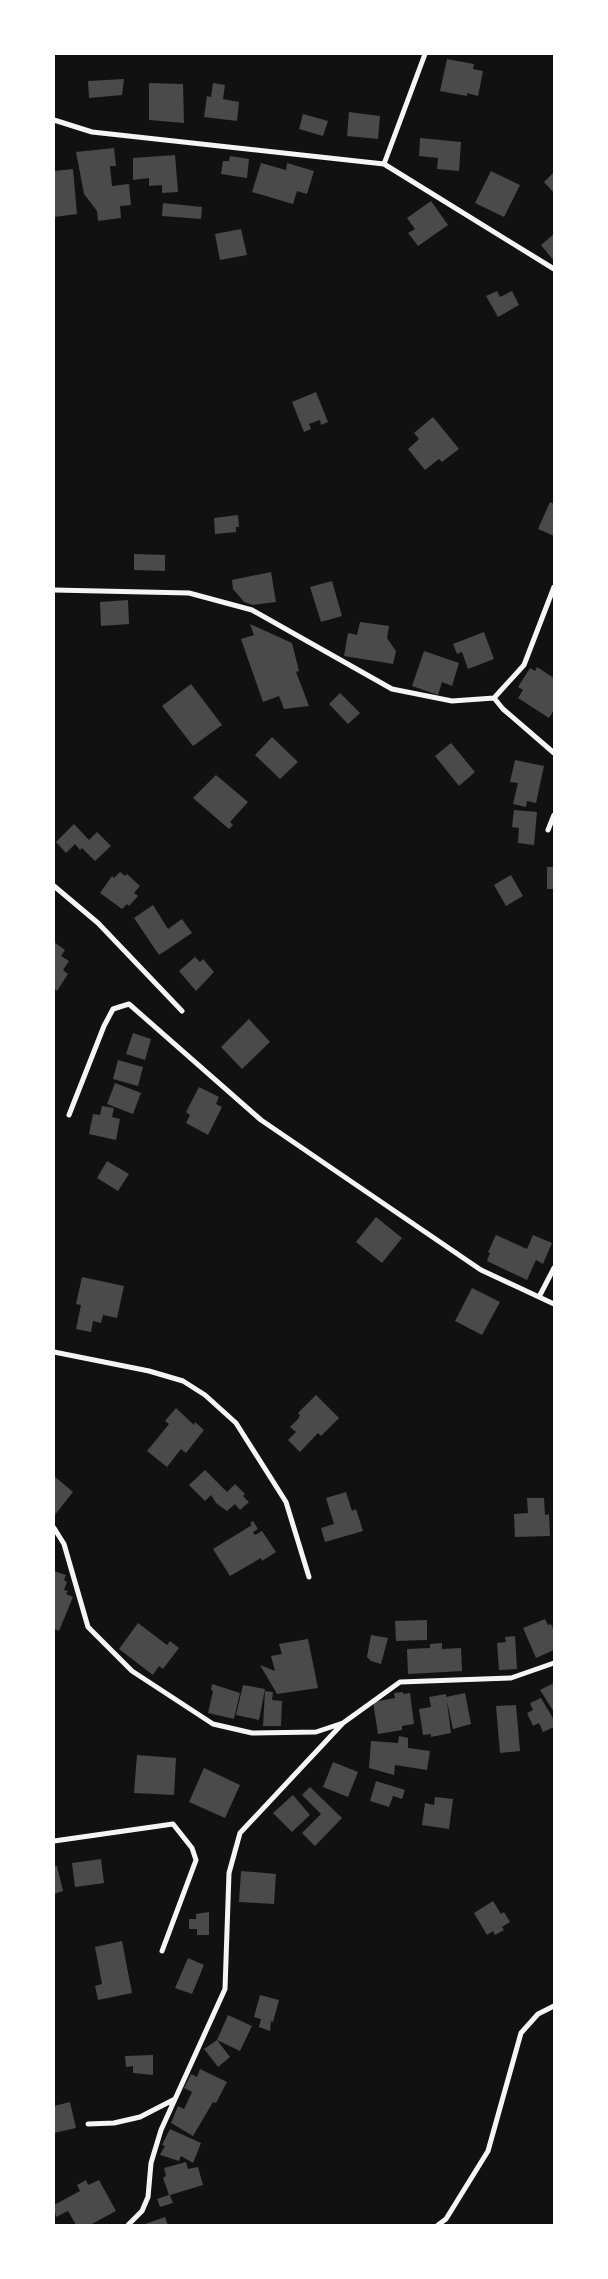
<svg xmlns="http://www.w3.org/2000/svg" width="608" height="2279" font-family="Helvetica,sans-serif">
	<rect width="100%" height="100%" fill="#111"/>
	<path fill="#4a4a4a" d="M447 59 474 64 473 69 483 71 478 96 467 93V96L440 91Z
		M124 79 122 95 89 98 88 81Z
		M149 83 183 84 184 123 149 120Z
		M213 83 225 85 223 99 239 102 237 121 204 117 207 96 211 97Z
		M349 112 380 116 378 139 347 136Z
		M303 114 328 121 323 136 299 129Z
		M420 138 461 142 459 171 437 169 438 158 419 156Z
		M114 148 116 166H110L112 186 129 184 131 205 120 206 121 218 98 221 97 211 84 194 76 152Z
		M175 155 178 192 162 193V185L149 186V178L133 180V158Z
		M230 156 249 159 247 178 221 174 223 161H229Z
		M261 163 286 170 287 163 314 171 307 194 297 191 293 204 252 192Z
		M73 169 77 214 54 217V171Z
		M491 171 520 185 504 217 475 203Z
		M554 172V193L544 182Z
		M431 201 448 225 418 246 408 233 415 229 407 218Z
		M163 203 202 207 201 219 162 216Z
		M241 229 247 255 220 260 215 234Z
		M554 234V261L541 245Z
		M497 291 500 297 512 291 519 305 498 317 486 296Z
		M316 392 328 422 321 425 320 420 309 424 311 429 304 432 292 402Z
		M433 417 459 449 442 462 439 459 425 470 408 449 419 439 414 433Z
		M550 502 554 504V536L538 529Z
		M238 515 239 527H236V532L215 534 214 518Z
		M134 554 165 555V571L134 570Z
		M271 572 276 602 253 605 244 602 233 589 232 580Z
		M332 581 342 616 321 622 310 587Z
		M128 600 129 624 101 626 100 602Z
		M360 622 389 626 387 638 396 651 393 664 344 656 348 633 357 635Z
		M250 624 292 643 299 671 296 672 309 706 284 709 279 696 263 702 241 639 254 635Z
		M484 632 494 659 468 669 462 652 457 654 453 644Z
		M424 651 459 663 452 686 442 682 438 695 412 686Z
		M537 667 554 678V710L549 718 518 698 523 690 518 687 530 668 535 671Z
		M191 684 222 725 193 746 162 706Z
		M340 693 360 713 348 724 329 704Z
		M272 737 298 762 280 779 255 755Z
		M451 743 475 772 459 786 435 756Z
		M515 760 544 766 536 803 527 801 526 807 513 804 518 783 510 782Z
		M216 775 248 802 230 822 233 825 229 829 193 798Z
		M514 810 537 812 534 845 518 843 519 828 512 827Z
		M74 824 89 840 97 832 111 846 95 861 82 848 80 850 75 844 66 853 56 842Z
		M547 867H554V889H547Z
		M120 872 125 876 127 874 140 886 134 893 138 896 129 906 127 904 122 909 100 893 112 876 114 878Z
		M511 875 523 896 506 906 494 885Z
		M153 905 168 929 182 919 192 933 159 955 134 918Z
		M54 942 65 950 61 956 69 961 63 970 68 974 57 991 54 988Z
		M195 957 200 962 203 959 214 972 196 991 179 971Z
		M249 1019 270 1042 242 1069 221 1047Z
		M133 1033 151 1039 145 1060 126 1054Z
		M118 1060 143 1067 138 1086 113 1079Z
		M115 1083 141 1093 133 1114 107 1104Z
		M199 1087 219 1097 216 1104 222 1107 208 1135 186 1123 190 1115 186 1112Z
		M102 1106 114 1108 112 1117 120 1119 116 1140 89 1134 93 1114 100 1115Z
		M107 1161 129 1174 118 1191 97 1178Z
		M376 1217 402 1238 382 1263 356 1242Z
		M496 1235 527 1249 533 1235 552 1243 543 1264 536 1260 527 1280 487 1261 490 1253 488 1252Z
		M82 1277 124 1286 117 1318 103 1315 101 1323 93 1321 91 1332 76 1329 81 1305 76 1304Z
		M472 1288 500 1302 482 1335 455 1321Z
		M316 1395 339 1418 321 1436 318 1433 300 1452 288 1440 296 1432 290 1427 298 1419 300 1415 298 1413Z
		M176 1408 194 1425 195 1422 204 1430 186 1453 181 1449 167 1467 147 1451 169 1424 165 1421Z
		M205 1470 227 1492 235 1484 245 1494 243 1496 249 1502 240 1510 235 1504 227 1511 216 1503 211 1495 205 1501 189 1485Z
		M54 1476 73 1492 54 1516Z
		M346 1492 352 1511 356 1509 363 1531 325 1542 321 1528 334 1524 326 1498Z
		M527 1498H544L545 1515 549 1514 550 1536 515 1537 514 1514 528 1513Z
		M253 1521 258 1529 253 1532 255 1535 262 1531 276 1552 262 1561 261 1558 230 1576 213 1549 252 1525 250 1523Z
		M54 1571 66 1575 64 1580 67 1582 64 1590 68 1591 66 1594 73 1597 59 1631 54 1629Z
		M545 1619 548 1625 551 1624 554 1631V1650L536 1658 523 1628Z
		M427 1620V1640L396 1641 395 1621Z
		M138 1623 167 1645 170 1641 179 1648 163 1669 159 1666 153 1675 119 1649Z
		M371 1635 388 1638 381 1664 371 1661 367 1657Z
		M515 1636 517 1669 499 1670 497 1643 506 1642 505 1637Z
		M308 1639 318 1688 277 1694 260 1665 275 1671 271 1656 282 1654 279 1644Z
		M442 1643V1649L461 1648 462 1671 408 1674 407 1649 430 1648V1644Z
		M554 1683V1712L540 1690Z
		M212 1684 240 1693 234 1719 208 1713 213 1691 211 1690Z
		M243 1685 265 1689 259 1720 236 1715Z
		M265 1691 273 1692 272 1700 282 1701 281 1726H263Z
		M403 1692V1694L410 1693 414 1724 402 1726V1730L378 1734 373 1702 395 1698 394 1693Z
		M465 1693 471 1724 453 1729 446 1697Z
		M446 1694 451 1733 431 1737V1734L423 1735 419 1709 431 1707 429 1697Z
		M541 1698 554 1720V1727L543 1732 539 1723 533 1726 527 1713 533 1710 530 1703Z
		M516 1705 520 1751 500 1753 496 1706Z
		M399 1736 408 1738V1748L430 1751 427 1770 395 1765 394 1775 369 1768 371 1741 398 1743Z
		M137 1755 176 1758 174 1795 134 1793Z
		M333 1762 358 1772 348 1797 323 1787Z
		M204 1768 240 1785 225 1818 189 1802Z
		M376 1781 405 1790 402 1799 393 1796 389 1807 370 1801Z
		M310 1787 342 1818 315 1846 302 1833 321 1814 302 1795Z
		M293 1795 310 1815 292 1832 273 1813Z
		M435 1797 453 1799 449 1829 422 1825 425 1803 434 1805Z
		M101 1859 104 1883 75 1887 72 1863Z
		M54 1866H57L63 1891 54 1894Z
		M241 1871 276 1874 274 1904 239 1902Z
		M493 1901 501 1914 504 1912 510 1922 502 1927 504 1930 495 1935 493 1931 487 1935 474 1913Z
		M209 1912V1935H197V1929H189V1919H196V1914Z
		M122 1941 132 1993 98 2000 95 1986 102 1984 95 1947Z
		M188 1958 204 1965 192 1994 175 1988Z
		M260 1995 279 2000 273 2022 271 2021 270 2031 259 2027 261 2019 254 2017Z
		M228 2015 252 2026 240 2051 217 2040Z
		M217 2040 230 2057 218 2067 204 2049Z
		M153 2055V2075L133 2073V2066L126 2067 125 2056Z
		M200 2069 227 2082 216 2103 213 2102 193 2136 171 2123 178 2106 184 2109 192 2092 184 2088 191 2074 197 2077Z
		M70 2102 76 2128 54 2133V2106Z
		M170 2129 201 2143 193 2163 181 2156 179 2161 160 2155 165 2146 162 2145Z
		M186 2162 188 2169 198 2167 203 2185 170 2195 173 2203 160 2207 157 2199 169 2195 163 2178 166 2176 164 2168Z
		M86 2180 88 2185 99 2180 116 2211 90 2225H76L68 2211 56 2217 54 2205 80 2191 77 2185Z
		M165 2217 168 2225H142Z"/>
	<g fill="none" stroke-linecap="round" stroke-linejoin="round">
		<path stroke="#f5f5f5" stroke-width="5" d="M54 120 92 132 384 164 554 269
			M384 164 425 54
			M54 590 189 593 252 610 392 689 452 701 494 698 524 665 554 587
			M494 698 503 709 554 753
			M548 830 554 815
			M54 886 98 923 182 1011
			M69 1115 104 1026 113 1009 129 1004 261 1120 481 1270 554 1304
			M539 1297 554 1268
			M54 1352 149 1371 183 1381 205 1395 236 1423 286 1502 309 1577
			M54 1528 64 1544 88 1627 132 1671 213 1724 252 1733 316 1732 343 1723
			M54 1841 173 1824 192 1848 196 1860 162 1951
			M88 2124 114 2123 140 2117 175 2099
			M128 2225 142 2211 148 2197 151 2163 161 2130 225 1989 229 1873 240 1833 343 1723 400 1682 511 1678 554 1663
			M438 2225 446 2219 488 2151 521 2033 538 2014 554 2006"/>
	</g>
	<rect width="608" height="2279" fill="none" stroke="#ffffff" stroke-width="110"/>
</svg>
